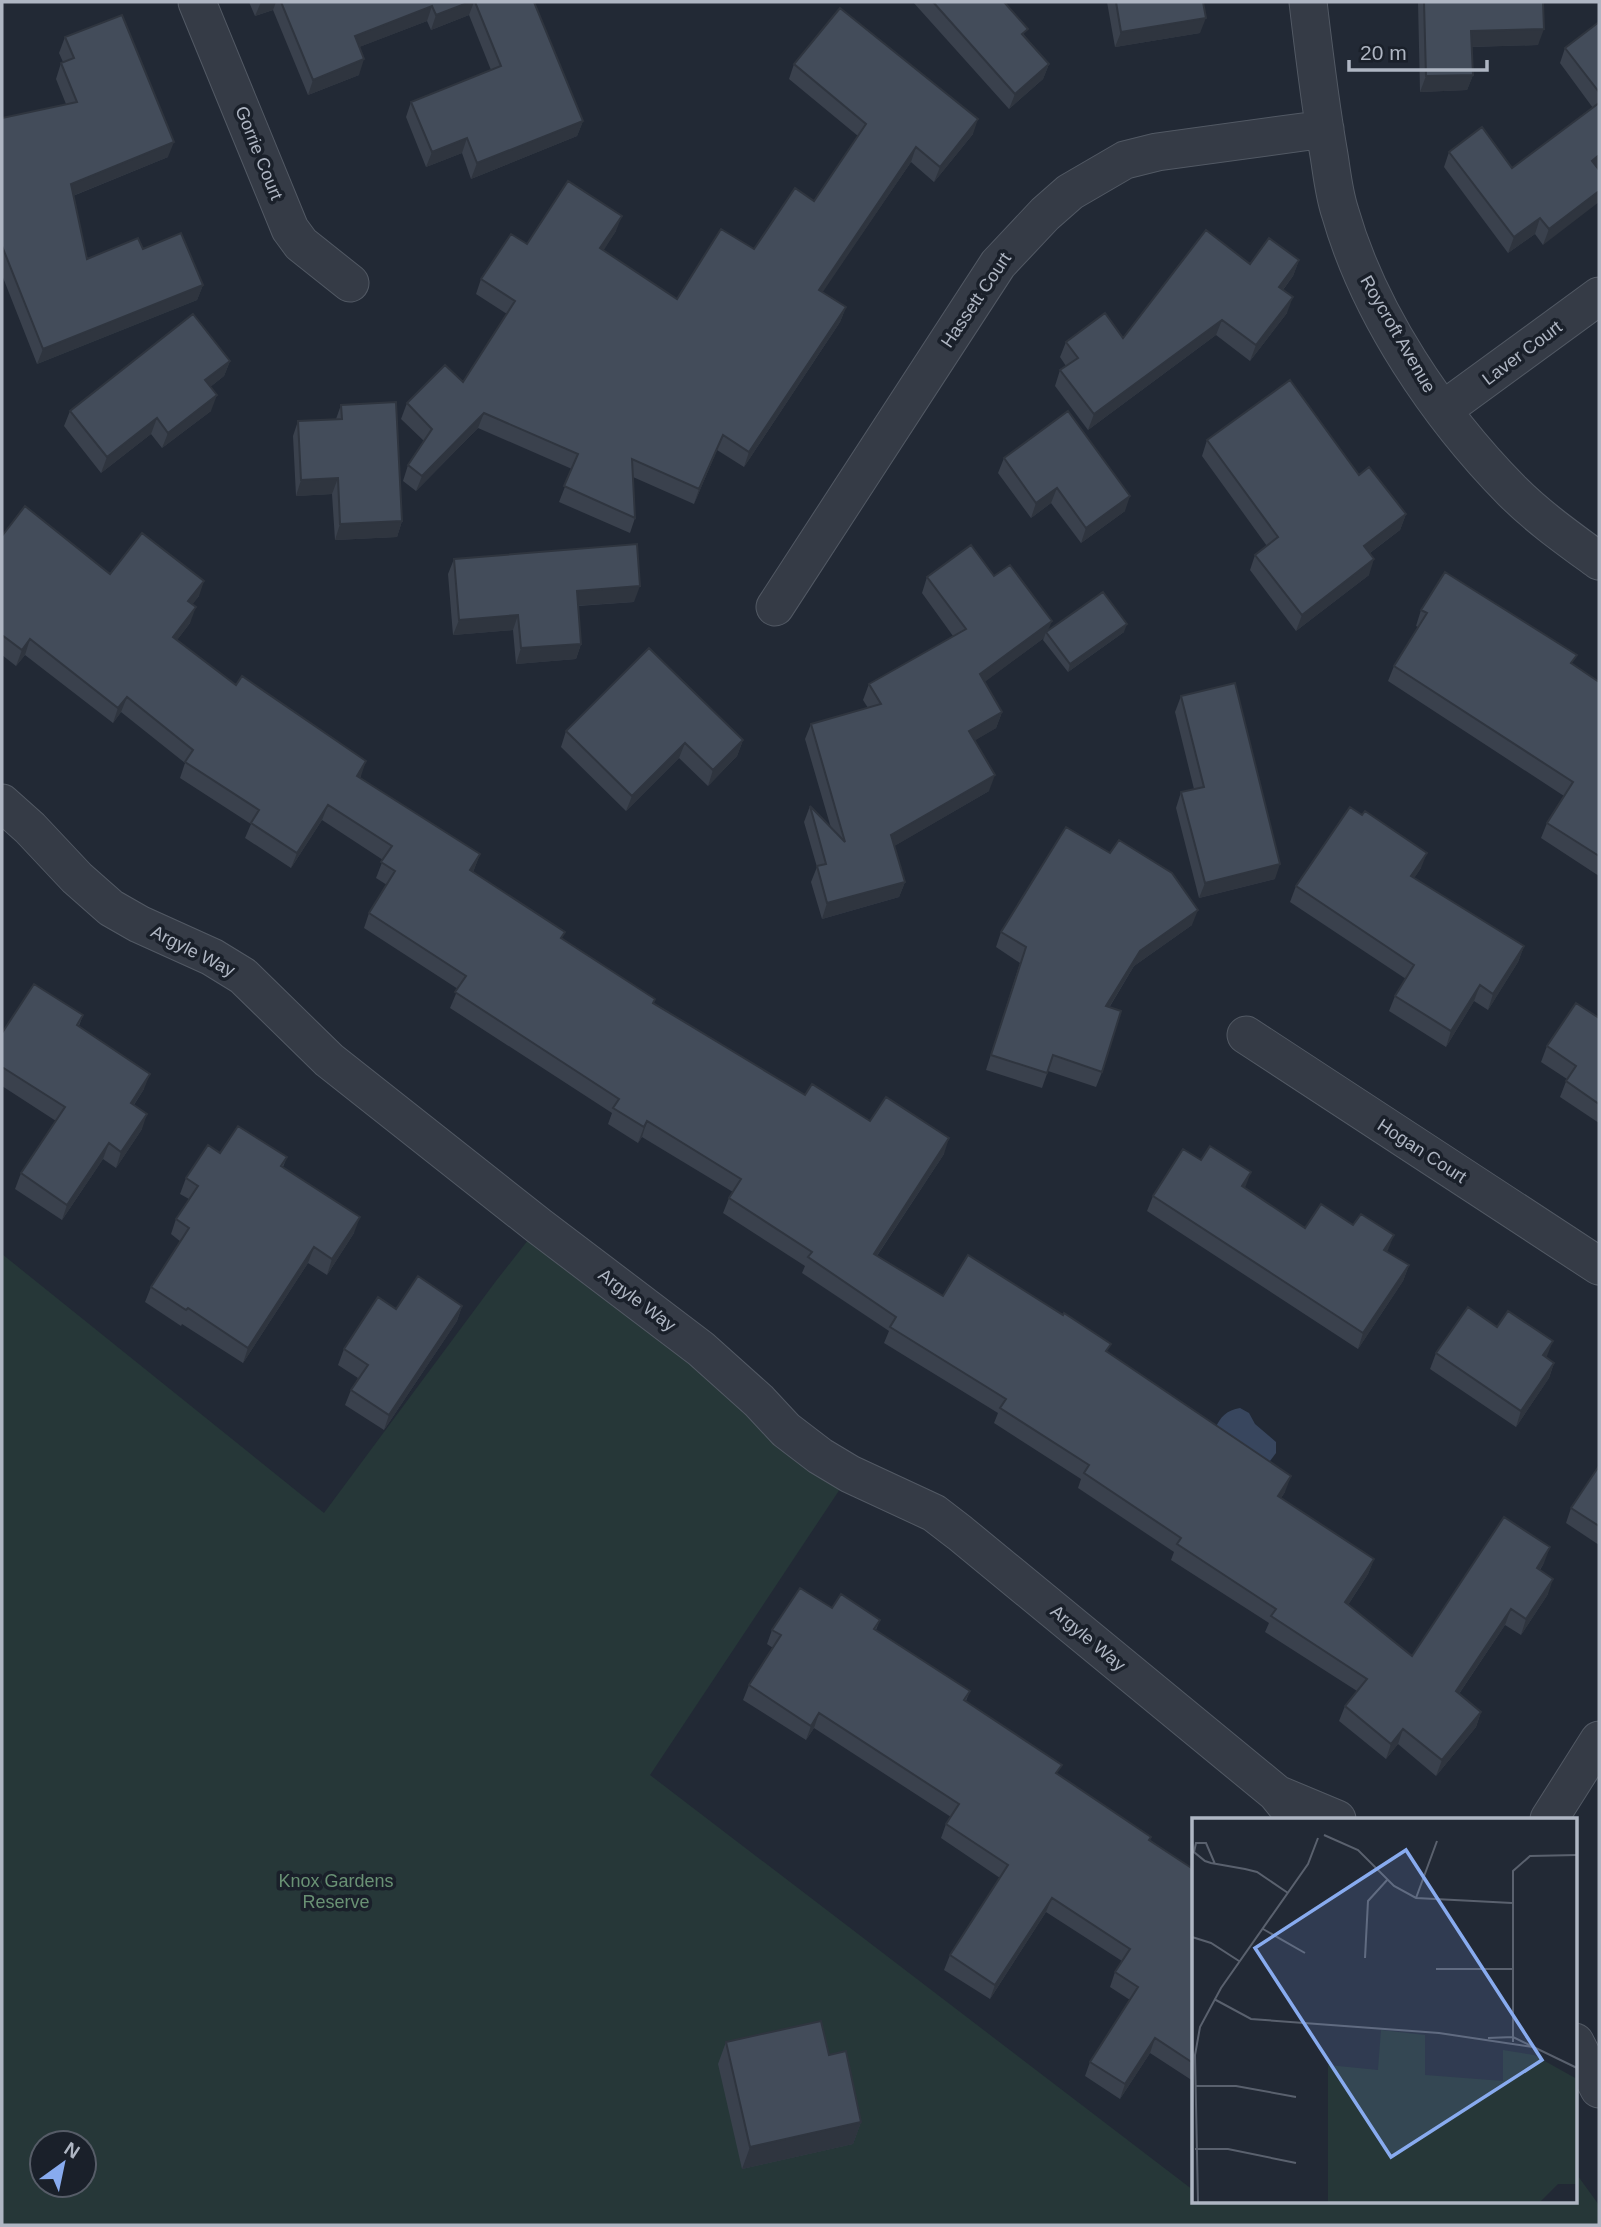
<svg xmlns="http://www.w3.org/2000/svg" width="1601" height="2227" font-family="Arial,sans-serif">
	<rect width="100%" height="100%" fill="#222935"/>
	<path fill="#263738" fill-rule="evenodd" d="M539 1226 850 1474 650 1775 1193 2190V2201H1575V2172L1599 2205V2225H2V1254L324 1513 496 1281ZM42 2143H84V2185H42Z"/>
	<path fill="#38465e" d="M1240 1408 1249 1413 1255 1424 1276 1442V1453L1270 1461 1263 1463 1215 1429C1220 1417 1227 1410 1240 1408Z"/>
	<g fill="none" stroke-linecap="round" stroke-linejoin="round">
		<g stroke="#525964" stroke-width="39">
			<path id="street" d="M197 2 290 229 301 244 350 283
				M1308 2C1314 53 1320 104 1329 155 1332 174 1334 194 1340 212 1369 314 1438 416 1512 491 1539 518 1569 539 1599 561
				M1443 410 1599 296
				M775 607 998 264 1045 214 1070 192 1125 160 1157 152 1325 129
				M2 803 30 828 77 878 111 908 139 924 212 957 243 976 329 1060 539 1226 701 1349 759 1401 786 1430 820 1456 850 1474 934 1513 960 1533 1276 1793 1297 1819
				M1246 1035 1599 1266
				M1277 1794 1337 1819
				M1549 1819 1599 1740
				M1575 2042 1599 2089"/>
		</g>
		<use href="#street" stroke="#353b46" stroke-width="37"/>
	</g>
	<path fill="#3a414d" d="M249 2H534L583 121 577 136 471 179 462 153 426 167 406 117 411 102 491 70 469 15 431 30 427 21 359 47V75L308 95 273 10 255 16Z
		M913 2H1006L1005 4 1025 36 1049 64 1043 79 1009 109Z
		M1107 2H1203L1200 33 1115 47Z
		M1418 2H1543L1538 45 1472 47 1473 75 1467 90 1420 92Z
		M1599 22V167L1543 245 1535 234 1508 253 1444 167 1449 152 1512 168 1593 108 1560 63 1565 48Z
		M65 37 168 157 73 196 87 259 143 249 203 285 197 300 37 364 2 275V118L66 104 56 79 61 63 63 62 59 53Z
		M794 64 973 134 934 182 911 162 822 292 846 307 840 322 744 467 717 450 694 504 633 477 635 518 630 533 559 502 572 469 478 428 416 491 403 481 408 465 424 441 401 419 407 403 463 382 507 314 476 294 481 279 527 244 616 231 603 250 677 299 754 249 814 201 858 136 789 79Z
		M1299 260 1293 276 1283 290 1287 313 1250 361 1216 335 1088 430 1055 386 1060 370 1066 366 1060 357 1066 342 1123 338 1250 264Z
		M230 361 224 376 210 387 211 411 162 448 151 434 101 473 64 426 70 411Z
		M341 405 402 521 397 537 335 540 332 494 296 496 293 436 298 421 336 419Z
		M1207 440 1359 475 1406 514 1400 530 1370 553 1369 575 1296 631 1250 570 1255 555 1267 546 1202 456Z
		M1004 458 1125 511 1081 543 1051 503 1031 518 998 473Z
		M2 536 110 574 199 596 192 604 190 623 177 640 236 685 361 776 360 778 480 854 473 872 563 939 655 999 654 1003 805 1095 870 1121 944 1154 877 1256 943 1296 1107 1353 1285 1492 1281 1498 1374 1559 1368 1574 1348 1605 1412 1656 1544 1563 1540 1570 1548 1594 1521 1635 1505 1625 1459 1694 1481 1712 1476 1727 1436 1776 1398 1744 1386 1759 1339 1721 1345 1706 1357 1691 1265 1632 1269 1623 1171 1560 1174 1552 1078 1488 1081 1479 994 1423 998 1413 884 1343 889 1331 802 1273 805 1266 723 1213 729 1198 733 1192 642 1137 638 1143 608 1124 612 1113 450 1008 458 989 364 928 369 913 387 885 376 878 383 860 322 820 291 868 245 838 251 824 180 778 185 763 121 712 113 723 25 655 16 666 2 655Z
		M454 559 634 602 578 606 581 644 576 659 516 664 513 630 453 635 448 574Z
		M994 576 1048 631 1124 632 1068 672 1043 640 1044 638 984 682 1002 712 996 728 975 740 989 791 894 846 905 882 899 897 822 919 811 882 817 867 804 822 810 806 831 828 805 739 811 724 868 708 863 700 869 684 953 636 922 593 927 577Z
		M1421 610 1573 665 1599 682V876L1541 838 1547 823 1564 796 1388 681 1394 666 1418 627 1416 626Z
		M1181 696 1275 879 1199 898 1176 808 1181 792 1194 789 1175 712Z
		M566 731 743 740 737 756 708 786 679 758 626 811 561 747Z
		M1421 868 1414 878 1524 946 1518 962 1488 1010 1474 1001 1446 1047 1389 1011 1395 996 1406 979 1290 902 1296 886Z
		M1192 925 1134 966 1109 1008 1102 1072 1096 1087 1048 1071 1042 1088 986 1070 1020 963 996 947 1001 932Z
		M83 1015 79 1026 144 1089 134 1105 142 1129 116 1168 103 1159 62 1220 15 1189 21 1173 56 1121 2 1086V1033Z
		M1599 1018V1123L1560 1097 1567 1079 1541 1062 1547 1046Z
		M220 1153 287 1157 283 1167 354 1233 327 1275 308 1263 243 1363 182 1324 181 1326 145 1302 151 1287 181 1242 171 1234 176 1219 189 1199 180 1194 186 1178Z
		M1245 1188 1305 1228 1387 1252 1409 1265 1403 1281 1358 1349 1147 1211 1153 1196Z
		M462 1306 457 1321 384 1430 345 1405 351 1390 358 1378 338 1365 344 1349 396 1309Z
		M1497 1327 1554 1363 1549 1378 1516 1427 1430 1369 1436 1353Z
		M1599 1466V1545L1566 1523 1571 1508Z
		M832 1608 880 1620 876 1630 970 1691 966 1701 1058 1774 1151 1837 1150 1840 1193 1869V2081L1150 2053 1120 2099 1085 2076 1090 2062 1130 2000 1110 1987 1115 1972 1122 1961 1046 1912 990 1999 944 1970 950 1955 1000 1878 941 1838 946 1824 951 1817 814 1728 806 1740 743 1700 749 1685 773 1648 767 1644 772 1630Z
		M726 2042 829 2055 861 2122 853 2144 742 2169 718 2064Z"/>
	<path fill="#2f353f" d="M261 2H276L273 10 255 16Z
		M470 2H474L469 15 431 30 436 15Z
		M432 6 427 21 349 51 355 36Z
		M1206 18 1200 33 1115 47 1121 32Z
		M1544 29 1538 45 1466 47 1471 31Z
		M364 59 359 75 308 95 313 80Z
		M1049 64 1043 79 1009 109 1015 94Z
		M1473 75 1467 90 1420 92 1426 76Z
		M978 119 973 134 934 182 940 167Z
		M583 121 577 136 471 179 477 163Z
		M467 138 462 153 426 167 432 152Z
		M174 142 168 157 65 199 71 184Z
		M916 147 911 162 814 305 819 290Z
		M1599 155V167L1587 176 1592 161Z
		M1599 191V202L1543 245 1549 229Z
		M622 216 616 231 595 264 600 248Z
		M1540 218 1535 234 1508 253 1514 237Z
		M1299 260 1293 276 1273 303 1279 287Z
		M203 285 197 300 37 364 43 349Z
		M1293 297 1287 313 1250 361 1256 345Z
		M846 307 840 322 744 467 749 452Z
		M1222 320 1216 335 1088 430 1094 414Z
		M230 361 224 376 199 396 205 380Z
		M217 395 211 411 162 448 168 433Z
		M484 413 478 428 416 491 422 476Z
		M157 418 151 434 101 473 107 457Z
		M723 435 717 450 694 504 699 489Z
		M338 478 332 494 296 496 301 480Z
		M1057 488 1051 503 1031 518 1036 503Z
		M1130 496 1125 511 1081 543 1086 528Z
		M1406 514 1400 530 1359 561 1364 546Z
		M402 521 397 537 335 540 340 524Z
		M1374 559 1369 575 1296 631 1302 615Z
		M204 581 199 596 183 617 188 601Z
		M640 586 634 602 571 606 577 591Z
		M196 607 190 623 168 652 173 637Z
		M518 615 513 630 453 635 459 620Z
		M1052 621 1047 633 1046 632 1044 638 974 690 980 674Z
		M1127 624 1124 632 1068 672 1070 664Z
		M30 639 25 655 16 666 22 650Z
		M581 644 576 659 516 664 521 648Z
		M127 697 121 712 113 723 118 708Z
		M1002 712 996 728 964 747 969 731Z
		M743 740 737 756 708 786 713 770Z
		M685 743 679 758 626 811 632 796Z
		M366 761 361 776 351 791 357 776Z
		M995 775 989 791 886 851 891 835Z
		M328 805 322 820 291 868 297 853Z
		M1427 853 1421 868 1405 892 1411 876Z
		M480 854 474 870 465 885 470 870Z
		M1280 864 1275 879 1199 898 1205 883Z
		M905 882 899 897 822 919 827 903Z
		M1198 910 1192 925 1134 966 1100 1022 1106 1006 1140 951Z
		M1524 946 1518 962 1488 1010 1493 994Z
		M1480 985 1474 1001 1446 1047 1451 1031Z
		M150 1074 144 1089 125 1118 131 1103Z
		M147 1114 142 1129 116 1168 121 1152Z
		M647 1121 642 1137 638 1143 644 1127Z
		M949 1138 944 1154 868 1269 874 1254Z
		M109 1143 103 1159 62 1220 67 1205Z
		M1251 1172 1245 1188 1236 1202 1242 1186Z
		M360 1217 354 1233 327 1275 332 1259Z
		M1394 1235 1388 1250 1379 1265 1384 1250Z
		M314 1247 308 1263 243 1363 248 1348Z
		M1409 1265 1403 1281 1358 1349 1363 1333Z
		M462 1306 457 1321 384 1430 389 1415Z
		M1553 1341 1547 1356 1537 1371 1543 1355Z
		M1554 1363 1549 1378 1516 1427 1521 1411Z
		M1291 1476 1285 1492 1272 1511 1278 1496Z
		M1550 1547 1544 1563 1531 1583 1537 1568Z
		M1374 1559 1368 1574 1340 1617 1345 1602Z
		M1553 1579 1548 1594 1521 1635 1526 1619Z
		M1511 1609 1505 1625 1450 1707 1456 1691Z
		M1481 1712 1476 1727 1436 1776 1442 1760Z
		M819 1713 814 1728 806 1740 811 1726Z
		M1403 1729 1398 1744 1386 1759 1391 1744Z
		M1052 1898 1046 1912 990 1999 995 1985Z
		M1155 2038 1150 2053 1120 2099 1125 2084Z
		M861 2122 853 2144 742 2169 750 2147Z"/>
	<path fill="#434c5a" stroke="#2f353f" stroke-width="2" d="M281 2H470L436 15 432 6 355 36 364 59 313 80Z
		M475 2H534L583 121 477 163 467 138 432 152 411 102 501 66Z
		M933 2H1004L1028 29 1022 34 1049 64 1015 94Z
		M1116 2H1203L1206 18 1121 32Z
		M1424 2H1543L1544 29 1471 31 1473 75 1426 76Z
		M840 8 978 119 940 167 916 147 819 290 846 307 749 452 723 435 699 489 632 459 635 518 564 486 578 454 484 413 422 476 408 465 432 429 407 403 445 365 463 382 515 301 481 279 511 234 527 244 568 181 622 216 600 248 677 299 721 229 754 249 795 188 814 201 866 124 794 64Z
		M122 15 174 142 71 184 87 259 138 238 143 249 181 233 203 285 43 349 2 246V118L77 102 61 63 74 58 65 37Z
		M1599 22V92L1565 48Z
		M1599 103V155L1592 161 1599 170V191L1549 229 1540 218 1514 237 1449 152 1482 127 1512 168Z
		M1206 230 1250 264 1269 238 1299 260 1279 287 1293 297 1256 345 1222 320 1094 414 1060 370 1078 358 1066 342 1105 313 1123 338Z
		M193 314 230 361 205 380 217 395 168 433 157 418 107 457 70 411Z
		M1290 380 1359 475 1369 467 1406 514 1364 546 1374 559 1302 615 1255 555 1278 537 1207 440Z
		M396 402 402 521 340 524 338 478 301 480 298 421 342 419 341 405Z
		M1068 411 1130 496 1086 528 1057 488 1036 503 1004 458Z
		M25 506 110 574 142 533 204 581 188 601 196 607 173 637 236 685 242 676 366 761 357 776 480 854 470 870 565 932 561 938 655 999 653 1003 805 1095 812 1084 870 1121 886 1097 949 1138 874 1254 943 1296 968 1255 1063 1315 1064 1313 1111 1344 1106 1351 1291 1476 1278 1496 1374 1559 1345 1602 1412 1656 1504 1517 1550 1547 1537 1568 1553 1579 1526 1619 1511 1609 1456 1691 1481 1712 1442 1760 1403 1729 1391 1744 1345 1706 1367 1679 1271 1616 1276 1609 1177 1544 1181 1538 1084 1473 1089 1465 1000 1408 1006 1399 890 1327 896 1317 808 1257 812 1252 729 1198 741 1179 647 1121 644 1127 613 1108 619 1099 455 992 466 976 369 913 395 871 381 862 392 846 328 805 297 853 251 823 259 810 185 762 193 750 127 697 118 708 30 639 22 650 2 635V536Z
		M637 544 640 586 577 591 581 644 521 648 518 615 459 620 454 559Z
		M971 545 994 576 1010 565 1052 621 980 674 1002 712 969 731 995 775 891 835 905 882 827 903 817 866 826 864 810 806 845 842 811 724 881 704 869 684 966 629 927 577Z
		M1445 572 1577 655 1571 663 1599 682V856L1547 823 1573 782 1394 666 1427 613 1421 610Z
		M1103 592 1127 624 1070 664 1046 632Z
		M649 648 743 740 713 770 685 743 632 796 566 731Z
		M1235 683 1280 864 1205 883 1181 792 1204 787 1181 696Z
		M1350 807 1362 815 1365 811 1427 853 1411 876 1524 946 1493 994 1480 985 1451 1031 1395 996 1414 965 1296 886Z
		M1066 827 1110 853 1119 840 1172 873 1198 910 1140 951 1106 1006 1121 1011 1102 1072 1053 1055 1047 1073 991 1055 1026 947 1001 932Z
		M34 984 83 1015 77 1025 150 1074 131 1103 147 1114 121 1152 109 1143 67 1205 21 1173 65 1107 2 1067V1033Z
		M1576 1003 1599 1018V1104L1566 1081 1576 1066 1547 1046Z
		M238 1126 287 1157 281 1166 360 1217 332 1259 314 1247 248 1348 188 1308 186 1310 151 1287 189 1228 176 1219 198 1186 186 1178 208 1145 220 1153Z
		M1210 1146 1251 1172 1242 1186 1305 1228 1321 1204 1353 1225 1361 1214 1394 1235 1384 1250 1409 1265 1363 1333 1153 1196 1183 1149 1201 1160Z
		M418 1276 462 1306 389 1415 351 1390 368 1365 344 1349 378 1297 396 1309Z
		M1468 1307 1497 1327 1508 1311 1553 1341 1543 1355 1554 1363 1521 1411 1436 1353Z
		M1599 1466V1526L1571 1508Z
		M800 1588 832 1608 841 1594 880 1620 874 1629 970 1691 964 1700 1062 1765 1056 1773 1151 1837 1149 1840 1193 1869V2063L1155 2038 1125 2084 1090 2062 1138 1987 1115 1972 1130 1949 1052 1898 995 1985 950 1955 1008 1865 946 1824 959 1804 819 1713 811 1726 749 1685 781 1635 772 1630Z
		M821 2021 829 2055 846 2051 861 2122 750 2147 726 2042Z"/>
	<g text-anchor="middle" stroke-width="7" stroke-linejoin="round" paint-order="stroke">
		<g font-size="18" fill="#afb6c3" stroke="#1a202a">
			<text transform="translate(259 153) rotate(68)" y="6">Gorrie Court</text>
			<text transform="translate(976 300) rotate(-56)" y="6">Hassett Court</text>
			<text transform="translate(1398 334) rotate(60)" y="6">Roycroft Avenue</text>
			<text transform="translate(1522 353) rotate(-37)" y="6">Laver Court</text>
			<text transform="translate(193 951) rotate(27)" y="6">Argyle Way</text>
			<text transform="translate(1422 1151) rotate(33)" y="6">Hogan Court</text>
			<text transform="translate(637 1300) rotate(37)" y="6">Argyle Way</text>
			<text transform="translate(1088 1638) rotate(40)" y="6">Argyle Way</text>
		</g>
		<g font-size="18" fill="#699174" stroke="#1a202a">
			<text x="336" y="1887">Knox Gardens<tspan x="336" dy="21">Reserve</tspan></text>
		</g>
	</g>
	<g transform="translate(1192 1818)">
		<rect width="385" height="385" fill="#222935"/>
		<path d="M189 212 233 217V257L311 263V232L342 237 385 261V366H366L348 384H136V247L186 252Z" fill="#263738"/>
		<path fill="none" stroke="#5a616e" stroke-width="2" d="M132 17 166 32 202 68 224 80 320 85M23 46 14 25H4L2 34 13 43 19 45 53 51 65 54 96 75M224 80 245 23M71 111 113 135M0 119 19 125 47 143M173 140 176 83 196 61M244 151H320M22 181 59 201 247 215 341 229M296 220 321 219 385 250M321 224V53L338 38 385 37M3 268H44L104 279M3 331H36L104 345M6 384 3 237 8 209 29 170 116 46 126 20"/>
		<path fill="#88abef" fill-opacity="0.15" stroke="#88abef" stroke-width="3.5" d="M214 32 350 242 199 339 63 130Z"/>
		<rect width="385" height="385" fill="none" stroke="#afb6c3" stroke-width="3.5"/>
	</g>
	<rect width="1601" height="2227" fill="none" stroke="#afb6c3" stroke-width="7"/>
	<g transform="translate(63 2164) rotate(33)"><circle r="33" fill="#1a202a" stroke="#565c67" stroke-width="2"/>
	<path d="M0-5L12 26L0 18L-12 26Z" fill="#88abef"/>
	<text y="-10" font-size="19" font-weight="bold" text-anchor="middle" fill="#afb6c3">N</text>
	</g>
	<path d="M1349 60v10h138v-10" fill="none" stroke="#afb6c3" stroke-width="3.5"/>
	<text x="1360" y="60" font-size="21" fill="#afb6c3" stroke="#1a202a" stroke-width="5" paint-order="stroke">20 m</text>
</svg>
